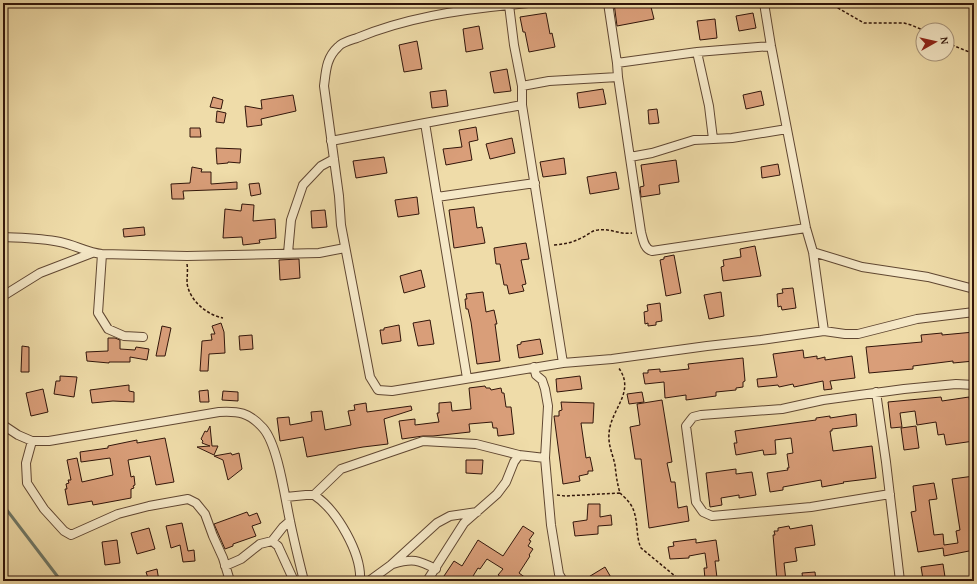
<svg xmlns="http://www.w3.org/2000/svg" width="977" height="584" font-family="'Gentium Book Plus',serif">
	<rect width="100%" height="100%" fill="#efdca9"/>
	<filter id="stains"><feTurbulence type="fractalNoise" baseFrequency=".005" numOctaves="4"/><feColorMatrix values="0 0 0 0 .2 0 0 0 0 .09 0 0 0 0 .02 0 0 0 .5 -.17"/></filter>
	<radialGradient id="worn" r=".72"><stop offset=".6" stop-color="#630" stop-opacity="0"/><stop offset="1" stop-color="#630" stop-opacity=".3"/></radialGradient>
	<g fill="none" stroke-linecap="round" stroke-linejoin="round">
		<path stroke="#707968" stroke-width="3" d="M3 505 61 581"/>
	</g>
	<path fill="#d99e79" stroke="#31150a" d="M614 3H650L654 19 617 26Z
		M546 13 550 34 552 33 555 47 529 52 525 32H523L520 17Z
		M753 13 756 28 739 31 736 16Z
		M715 19 717 38 700 40 697 21Z
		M479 26 483 49 466 52 463 29Z
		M417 41 422 69 404 72 399 45Z
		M507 69 511 91 494 93 490 72Z
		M603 89 606 104 579 108 577 93Z
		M446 90 448 106 432 108 430 92Z
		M761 91 764 105 746 109 743 95Z
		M293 95 296 111 261 119 262 125 247 127 245 106 262 109 261 100Z
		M213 97 223 100 221 109 210 107Z
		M657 109 659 123 649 124 648 110Z
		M217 111 226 113 224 123 216 122Z
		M476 127 478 140 469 142 472 160 446 165 443 149 462 147 459 130Z
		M190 128H200L201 137H190Z
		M512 138 515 153 490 159 486 144Z
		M216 148 241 149 240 163 228 162V163L217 164Z
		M384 157 387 173 356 178 353 161Z
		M564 158 566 174 543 177 540 162Z
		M676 160 679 182 659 185 660 194 641 197 640 187 644 186 641 165Z
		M778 164 780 175 762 178 761 167Z
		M192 167 202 169 201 172H211V184L237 182V189L183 191 184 199H172L171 184 190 183Z
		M616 172 619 189 590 194 587 177Z
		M259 183 261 194 251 196 249 184Z
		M417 197 419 214 398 217 395 200Z
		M242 204 254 205 253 221 275 219 276 238 259 240 260 243 243 245 242 237 223 238 225 209 241 211Z
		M474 207 477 228 482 227 485 243 454 248 449 210Z
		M325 210 327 227 312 228 311 211Z
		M144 227 145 235 124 237 123 229Z
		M526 243 529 259 521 260 526 284 522 285 524 291 509 294 507 285H504L500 264H496L494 248Z
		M755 246 761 276 723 281 721 267 724 266 723 260 741 257 740 249Z
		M674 255 681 293 666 296 660 260 664 259V257Z
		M299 259 300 278 280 280 279 260Z
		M421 270 425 287 404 293 400 276Z
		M793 288 796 308 782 310 781 306 778 307 777 294 783 293 782 289Z
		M483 292 486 312 494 310 497 324H495L500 361 477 364 471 322 468 309H466L465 299H467L466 294Z
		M721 292 724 316 709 319 704 295Z
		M660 303 662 321 656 322V325L648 326V323L645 324 644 312 648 311 647 305Z
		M430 320 434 344 418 346 413 323Z
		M221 323 224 332 225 353 209 354 208 371H200L202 341 212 340 211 334H215L212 326Z
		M399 325 401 341 382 344 380 330H384V328Z
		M162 326 171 328 165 356H156Z
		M974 332V361L953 363V361L913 366V369L869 373 866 347 922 342 921 335 942 333V335Z
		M252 335 253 349 240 350 239 336Z
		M108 338H115L120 340V349L135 350 136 347 149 349 147 360 130 357V362H109V363L87 361 86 352 108 351Z
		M540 339 543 354 519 358 517 345 521 344V342Z
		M22 346 29 347V372H21Z
		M803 350 804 358 817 356V359L825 357V360L852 356 855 378 830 381 832 389 824 390 823 381 794 387 793 384 779 387 778 385 758 387 757 379 777 377 773 354Z
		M743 358 745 381 743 382V387L736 388V390L716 392V396L686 400V395L665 398 664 382 645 384 643 373H648V370L660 369V372L689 369 688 364Z
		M60 376 77 377 74 397 54 394 56 381H60Z
		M580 376 582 389 557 392 556 379Z
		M129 385V391L134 392V402L113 401 92 403 90 390Z
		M485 386 486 388H490L491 390 501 388 502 393H504L506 407H511L514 434 498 436 497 428H493L492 422 469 424 470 432 433 436H423L402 439 399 421 415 419V425L439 422 437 413H439V403L451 402 452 411 471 409 469 388Z
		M43 389 48 412 31 416 26 393Z
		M208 390 209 402H200L199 391Z
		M223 391 238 392V401L222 400Z
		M642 392 644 402 629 404 627 394Z
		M941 397 942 401 969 397 974 430V441L946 445 944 434 938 435 936 422 917 425 915 411 900 413 902 427 891 428 888 402Z
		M662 400 672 462 667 463 671 482H675L678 508 687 506 689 521 649 528 641 459H635L630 427 640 425 637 404Z
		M561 402 594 403 593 423H581L586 458 590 457 593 471H588V474L579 476 580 481 563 484 554 416H559V411L562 410Z
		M366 403 367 412 411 406 412 410 384 419 388 444 363 447 307 457 303 437 280 441 277 418 289 417 290 425 312 421 311 412 322 411 325 430 351 425 348 411 355 410 354 405Z
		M856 414 857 426 832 429V431H830L833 451 872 446 876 478 843 482 844 483 822 487 821 480 783 487V490L770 492 767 473 788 470 787 468H789L787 454 793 453 791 438 775 440 776 454 764 455 763 450 736 455 734 443H737L735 431 816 420V418L830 416V418Z
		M210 426 212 446H218L214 455 197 447 210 446 202 443 203 441 201 439 205 431 207 432Z
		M916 426 919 448 904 450 901 428Z
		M165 438 174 482 156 485 150 456 128 460 131 477 134 476 135 485 133 486 134 488 131 489V498L93 505 92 501 68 505 65 489H67L66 484 69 483 68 480H71L67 460 77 458 82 482 113 475 110 458 81 462 80 452 108 448V446L137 440V443Z
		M231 453 232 455 239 453 242 469 228 480 223 460 214 456Z
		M466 460H483L482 474 466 473Z
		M736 469V474L752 472 756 495 739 498V495L721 498 722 505 710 507 706 473Z
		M974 476V550L944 556 943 548 918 552 911 512 916 511 913 486 934 483 937 499 929 500 934 535 943 534 944 545 958 543 956 531 960 530 952 479Z
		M588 504H600V517L611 515 612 525 598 526V534L575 536 573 522 587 520Z
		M247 512 249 516 257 513 261 523 252 526 256 536 233 544V546L225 549 214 524Z
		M182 523 188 551 194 550 195 561 183 562 180 545 171 548 166 526Z
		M812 525 815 545 795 548 797 561 784 563 786 581H777L773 535H775L774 531H778V528L789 526 790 529Z
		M523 526 534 533 529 540 531 541 528 546 533 549 529 555 530 556 519 573 530 581H507L498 575 503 569 487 559 480 569 478 568 470 581H452L444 576 454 561 462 566 478 540 503 556Z
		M149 528 155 549 137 554 131 533Z
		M696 539V543L716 540 719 561H715L717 578 705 579 704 568H707L705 553 689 556V558L670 559 668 547 674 546 673 542Z
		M117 540 120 563 105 565 102 542Z
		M943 564 945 577 923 579 921 567Z
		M605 567 613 581H582Z
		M157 569 159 581H149L146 572Z
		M815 572 816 581H803L802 573Z"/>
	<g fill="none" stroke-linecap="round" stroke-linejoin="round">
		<g stroke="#604732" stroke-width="10">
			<path id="minor" d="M528 3 509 5 514 45 522 86V105L563 363
				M608 3 617 63 618 77
				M764 3 771 46 806 228 813 252 824 331
				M509 5C458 10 405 18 357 38 351 40 342 42 338 47 326 58 326 71 324 86L339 196 341 225 370 377 378 390 392 391 563 363 612 359 707 346 761 340 824 331 845 334H858L917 319 974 312
				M697 52 709 106 713 139
				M617 63 697 52 771 46
				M522 86 549 81 618 77 641 232C643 239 644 249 652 251L806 228
				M331 141 425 123
				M630 157 652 153 694 140 732 138 787 129
				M437 197 425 123 522 105
				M3 237C22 238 41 238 60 242 75 245 88 253 102 254L187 256 319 253 345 248
				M813 252 862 267 928 277 974 289
				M288 253 291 220 303 185 321 166 334 159
				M102 254 98 313 108 329 124 336 143 337
				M3 296 40 273 92 253
				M534 367 536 375 542 380 545 389 548 406 545 458 551 525 559 574 563 581
				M467 378 437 197 535 183
				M876 392 886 462 900 581
				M3 425 18 435 32 441H49L219 412C238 411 249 412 263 428 278 445 285 498 290 521 294 541 299 561 304 581
				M32 441 26 463 27 483 44 509 64 531 71 535 118 514 149 506 188 499 196 503 205 514 213 536 223 558 230 581
				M890 494 811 507 712 516 703 512 696 502 686 426 693 417 701 415 782 409 823 400 904 389 956 384 974 385
				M286 497 306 495H314
				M272 541 278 546 294 581
				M393 564C413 558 418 560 436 569
				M225 566 241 559 260 544 272 541 283 527 290 521
				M360 581C362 554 337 510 314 495L341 469 423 441 476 444 519 455 545 458
				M369 581 391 565 437 523 450 516 477 512
				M427 581 464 523 497 494 506 482 514 462 519 455"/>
		</g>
		<path stroke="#31150a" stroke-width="1.5" stroke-dasharray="3 2" stroke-linecap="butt" d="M829 3 864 23H904L911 25 923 30
			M947 43 974 54
			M554 245C564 244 572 243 581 238 587 236 592 230 598 230 610 228 620 235 632 233
			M187 264C188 270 187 276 187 283 189 300 207 315 223 318
			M620 493C623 496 628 500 631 505 639 518 635 535 641 548L681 581
			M557 495 565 496 620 493C617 483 616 474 615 465 613 455 608 445 609 434 610 409 637 392 618 367"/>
		<use href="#minor" stroke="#f5e8c7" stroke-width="8"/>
	</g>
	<rect width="977" height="584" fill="none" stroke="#efdca9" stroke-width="16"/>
	<rect x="4" y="4" width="969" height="576" fill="none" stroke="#31150a" stroke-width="2"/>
	<rect x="8" y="8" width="961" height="568" fill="none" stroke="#31150a"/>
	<g transform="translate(935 42) rotate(82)"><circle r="19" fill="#f5e8c7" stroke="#a7947b"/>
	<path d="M0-3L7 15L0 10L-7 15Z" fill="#8f2418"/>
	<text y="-6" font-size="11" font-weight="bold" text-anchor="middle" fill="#31150a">N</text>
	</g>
	<rect width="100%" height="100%" filter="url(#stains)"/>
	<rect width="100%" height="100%" fill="url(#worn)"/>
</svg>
